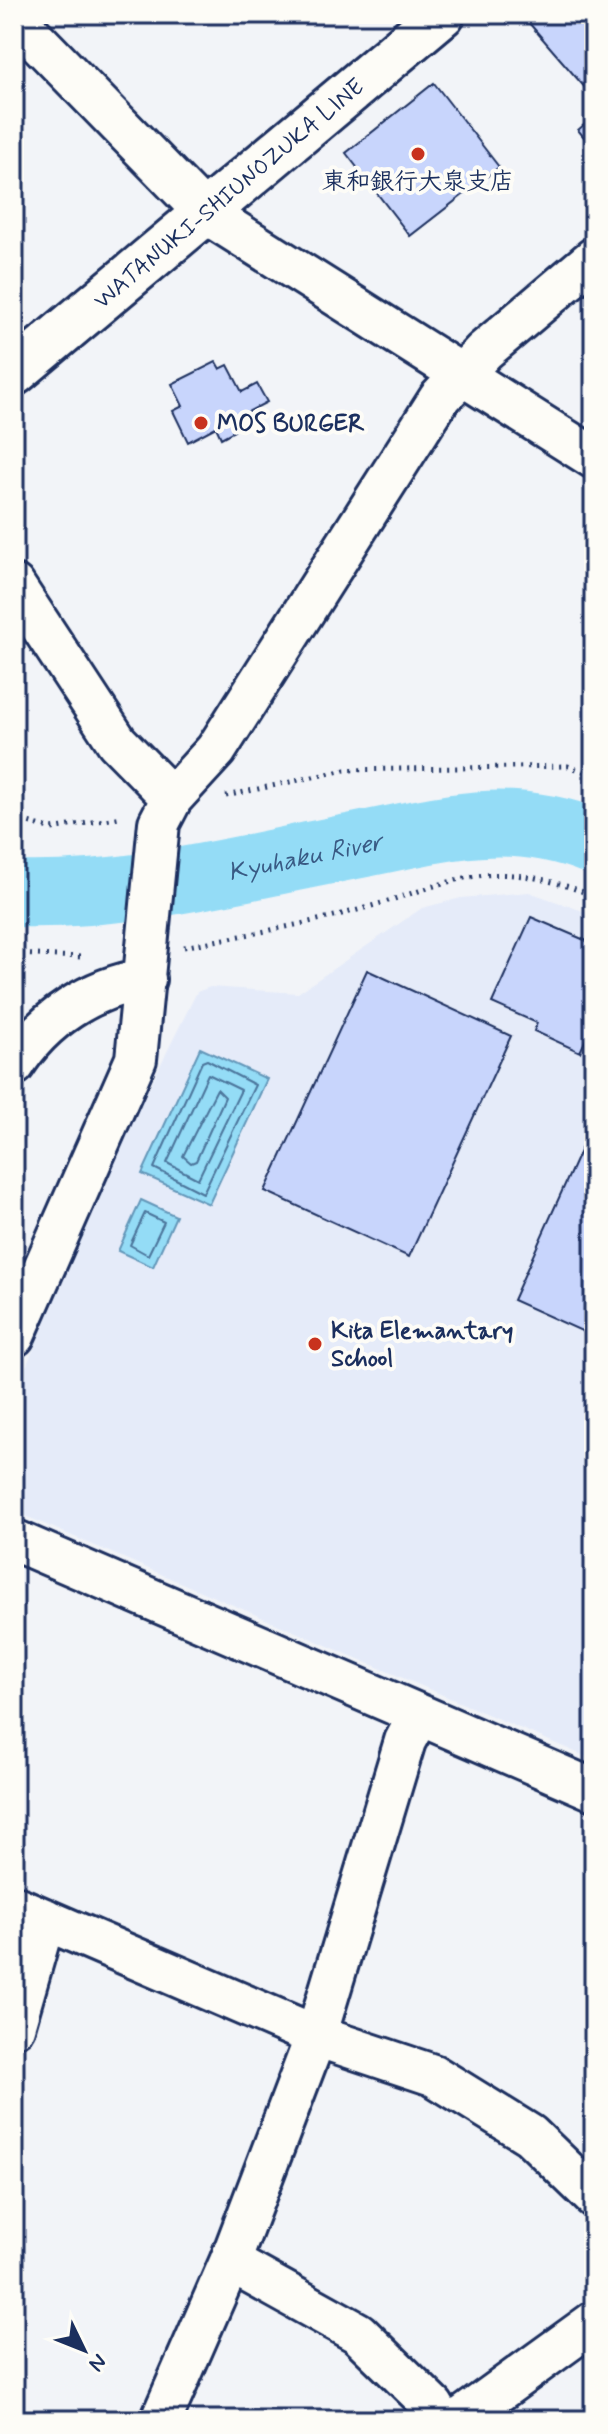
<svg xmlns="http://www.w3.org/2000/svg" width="608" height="2434" font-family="Mynerve,'Klee One',sans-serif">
	<rect width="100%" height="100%" fill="#f2f4f8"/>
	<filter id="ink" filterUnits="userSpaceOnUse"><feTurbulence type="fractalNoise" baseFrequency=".0125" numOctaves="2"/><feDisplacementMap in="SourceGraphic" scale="16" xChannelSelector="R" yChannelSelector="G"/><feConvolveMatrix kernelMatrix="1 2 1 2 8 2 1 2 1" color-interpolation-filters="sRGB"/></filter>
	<g filter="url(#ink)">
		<path fill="#e5ebf9" d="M529 892 594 915V1760L14 1511V1394L137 1112 197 992 210 987 298 993 422 908 461 898Z"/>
		<path fill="#94dcf6" stroke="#6497b9" stroke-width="2" d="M200 1048 267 1079 209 1204 142 1174Z
			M141 1200 176 1216 153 1267 118 1251Z"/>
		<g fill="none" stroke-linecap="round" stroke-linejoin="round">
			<path stroke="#4b749b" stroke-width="2" d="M207 1060 255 1085 203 1193 154 1168 202 1062Z
				M208 1074 241 1090 198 1179 167 1163Z
				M217 1089 225 1097 196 1161 191 1163 183 1156Z
				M145 1213 164 1222 148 1255 130 1245Z"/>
			<path stroke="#94dcf6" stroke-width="66" id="s1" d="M14 894C125 898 236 869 344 848 436 831 503 806 594 842"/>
		</g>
		<path fill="#c8d5fc" stroke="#1b2f5e" stroke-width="2" d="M539 14H594V98L529 23Z
			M434 83 499 167 410 236 346 153Z
			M594 116V149L578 130Z
			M216 362 220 369 228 365 242 392 257 384 267 402 230 421 234 431 221 438 216 427 188 442 173 411 183 406 172 384Z
			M531 917 594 944V1022L580 1052 534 1031 537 1023 492 1003Z
			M367 970 511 1036 409 1257 265 1191Z
			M594 1120V1315L586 1333 513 1300Z"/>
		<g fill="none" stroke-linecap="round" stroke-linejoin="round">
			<g stroke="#1b2f5e" stroke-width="46">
				<path id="minor" d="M14 17 204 212 594 458
					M14 585 117 742 172 798
					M14 1065C43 1019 91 988 145 979
					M14 1336 136 1059 159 823 172 798 216 750 439 399 484 351 594 258
					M14 1540 594 1790
					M14 1906 316 2036 433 2075 530 2135 594 2197
					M14 2027 45 1919
					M230 2262 358 2333 433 2406 441 2420
					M161 2420 230 2262 316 2036 405 1741 419 1715
					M459 2420 594 2322"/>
			</g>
			<g stroke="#1b2f5e" stroke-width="50">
				<g id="major">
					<path id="s2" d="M14 373 442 14"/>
				</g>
			</g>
			<path stroke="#1b2f5e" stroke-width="5" stroke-dasharray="2 6" stroke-linecap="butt" d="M226 796 345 770 568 766 594 775
				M14 818 52 829 122 817
				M184 947C238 936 293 927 346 913 453 886 480 851 594 896
				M14 954 81 957"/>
			<use href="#minor" stroke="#fdfcf7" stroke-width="40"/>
			<use href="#major" stroke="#fdfcf7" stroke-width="44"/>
		</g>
	</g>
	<g fill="#c8321e" stroke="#fdfcf7" stroke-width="3">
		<circle cx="418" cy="154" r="8"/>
		<circle cx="201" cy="423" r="8"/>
		<circle cx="315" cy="1344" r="8"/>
	</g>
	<g text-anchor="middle" stroke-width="8" stroke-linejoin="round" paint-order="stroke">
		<g font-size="24" font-weight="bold" fill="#1b2f5e" stroke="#fdfcf7" text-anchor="start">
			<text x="418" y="189" text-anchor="middle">東和銀行大泉支店</text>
			<text x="217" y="431">MOS BURGER</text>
			<text x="331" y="1338">Kita Elemantary<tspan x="331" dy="28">School</tspan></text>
		</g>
		<g font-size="24" fill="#1b2f5e" stroke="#fdfcf7">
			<text dy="8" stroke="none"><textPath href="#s2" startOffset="280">WATANUKI-SHIUNOZUKA LINE</textPath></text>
		</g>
		<g font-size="26" font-style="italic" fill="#395a84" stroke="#fdfcf7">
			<text dy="9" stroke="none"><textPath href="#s1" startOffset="294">Kyuhaku River</textPath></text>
		</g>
	</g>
	<rect width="608" height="2434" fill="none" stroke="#fdfcf7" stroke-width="48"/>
	<rect x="24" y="24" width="560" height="2386" fill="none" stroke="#1b2f5e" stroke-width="3" filter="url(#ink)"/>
	<g transform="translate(84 2350) rotate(133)" stroke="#fdfcf7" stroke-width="6" paint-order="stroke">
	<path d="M0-6L14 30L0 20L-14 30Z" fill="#1b2f5e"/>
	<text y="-12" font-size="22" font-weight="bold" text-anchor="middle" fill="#1b2f5e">N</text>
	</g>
</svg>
